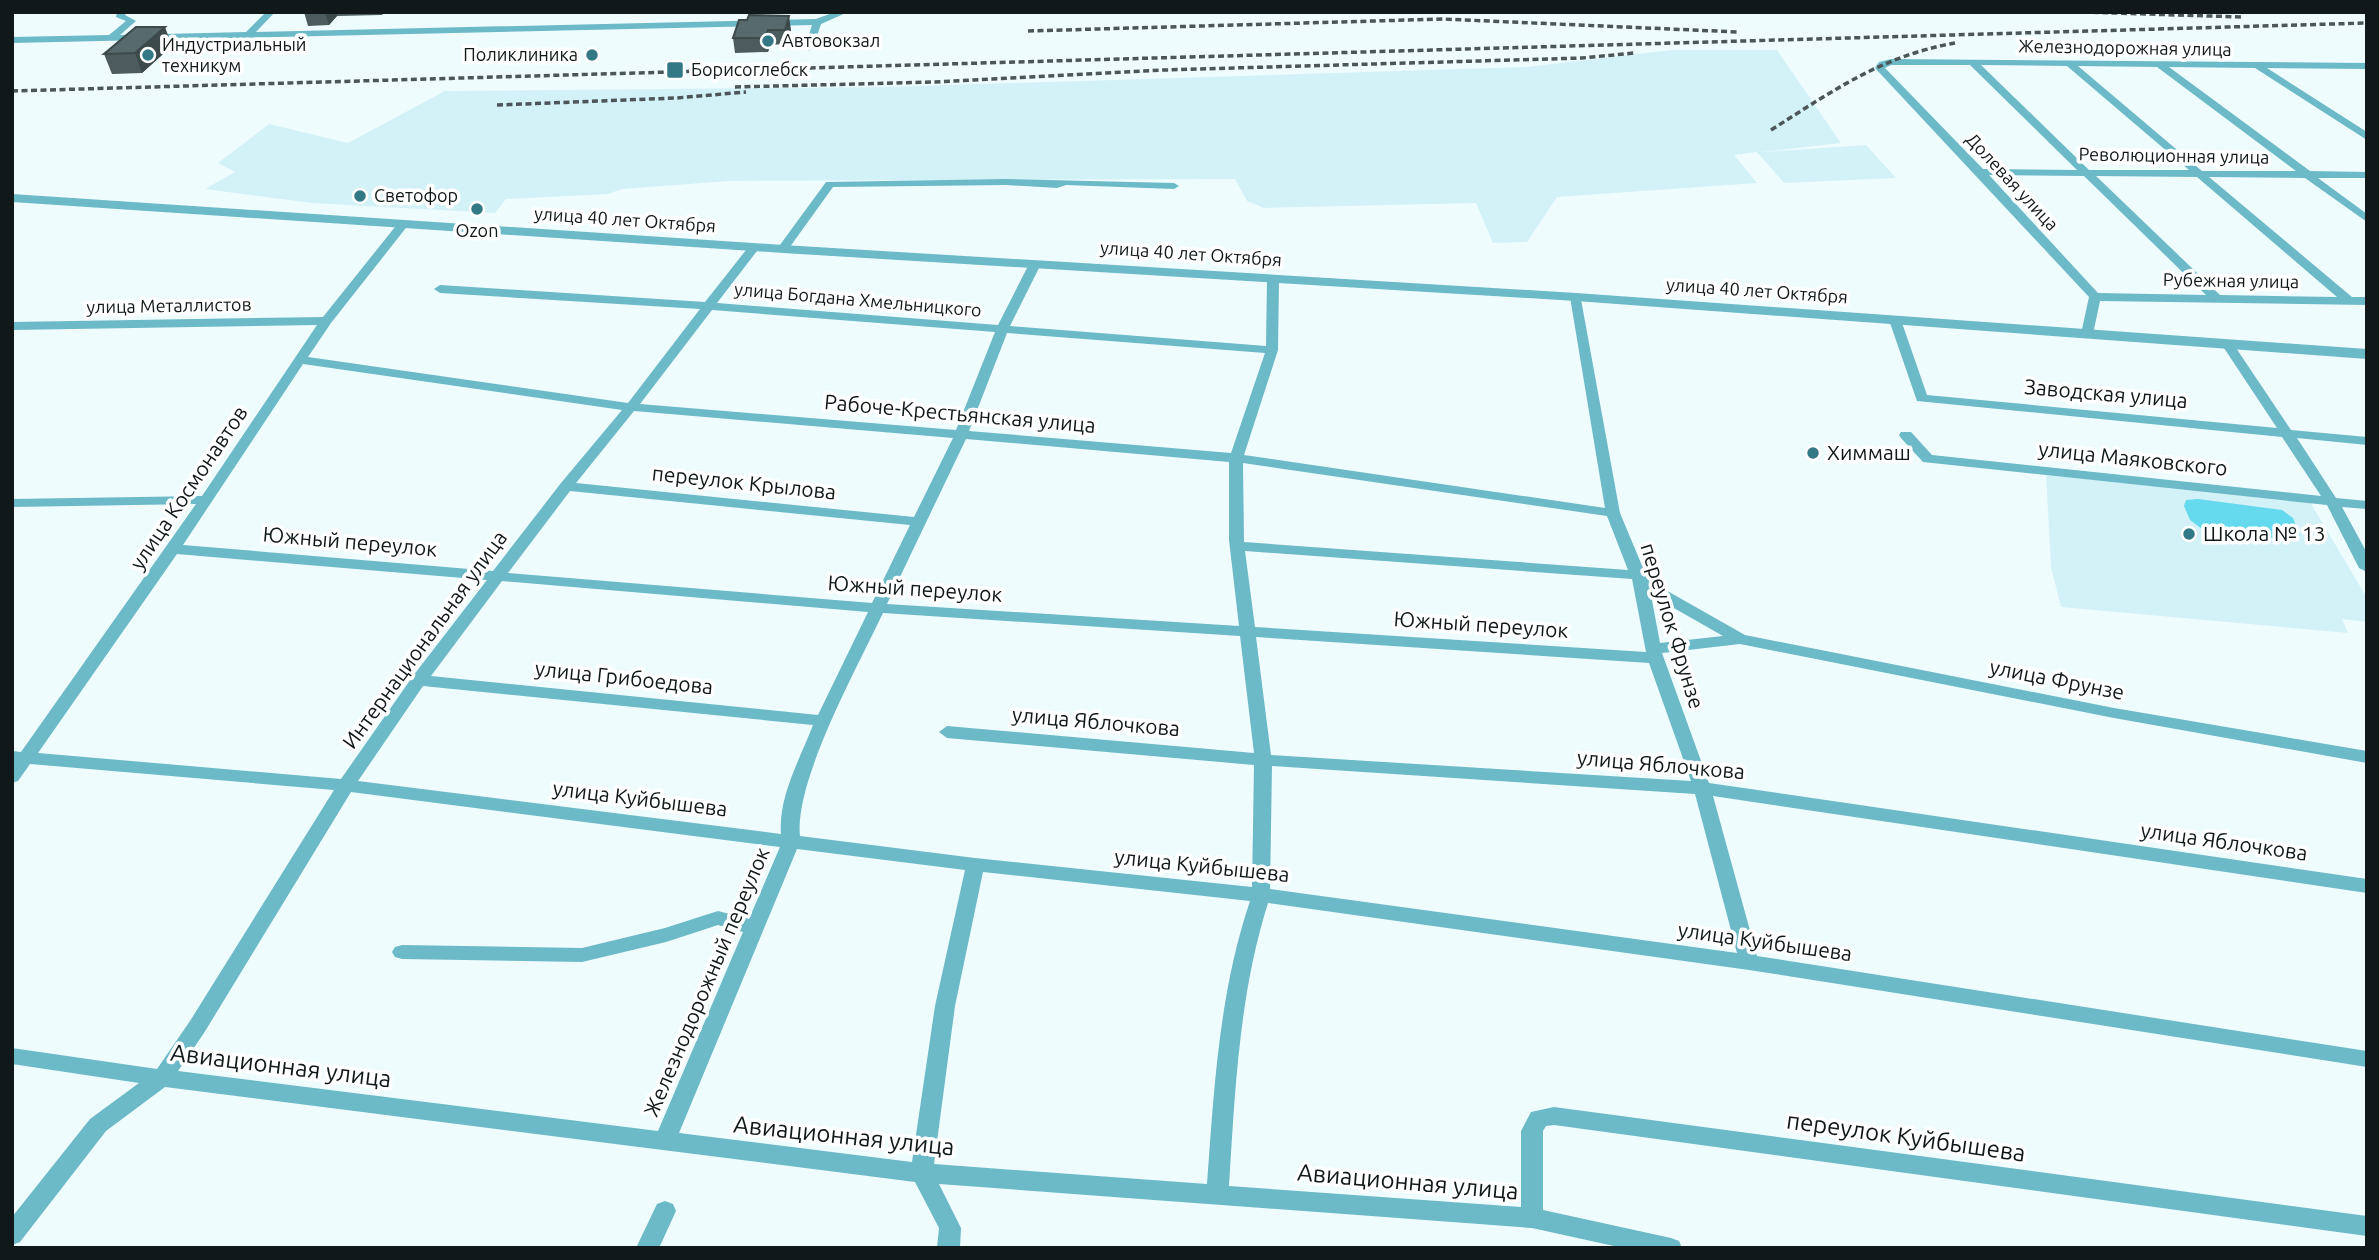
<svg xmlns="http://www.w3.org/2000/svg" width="2379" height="1260" font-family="Ubuntu,sans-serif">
	<rect width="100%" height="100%" fill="#effcfe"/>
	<path fill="#d3f2f8" d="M1672 50H1777L1841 143 1762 152 1866 145 1896 178 1784 183 1757 152 1734 155 1757 183 1557 197 1527 242 1493 243 1476 203 1264 208 1247 201 1235 179 730 181 622 189 608 194 506 199 495 213 312 203 205 189 235 172 218 163 269 124 348 143 445 91 884 87 1526 67Z
		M2046 475 2310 502 2367 598V622L2342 619 2348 633 2061 607 2051 567Z"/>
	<path fill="#65d9ed" d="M2198 499 2282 510 2293 518 2300 536 2286 540 2202 529 2190 520 2184 506 2186 500Z"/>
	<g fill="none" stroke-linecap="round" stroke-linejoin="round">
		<path fill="#6cb9c7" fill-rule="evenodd" d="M117 12H127L125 15 136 21 120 35 246 32 266 12H275L256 32 816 19 835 12H848L821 24 813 48 809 51 805 48 812 25 12 43V37L109 35 126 21 116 17Z
			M1891 59 2367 63V69L2267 68 2367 132V140L2255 68 2169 67 2310 171 2367 172V178H2318L2367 214V222L2305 178 2209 177 2352 297H2367V305L2100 301 2093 334 2087 338 2083 337 2081 334 2089 297 1875 68 1879 62ZM1891 65H1970L2077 170 1983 169 1885 68ZM1981 65 2067 66 2189 170H2089ZM2078 66 2157 67 2296 171H2202ZM1989 175 2084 176 2206 295 2098 293ZM2096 176 2197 177 2337 297 2220 295Z
			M1006 179 1174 183 1179 186 1174 189 1066 185 1057 188 1006 185 833 187 787 251 777 249 826 182Z
			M399 222 409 224 331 323 308 357 628 403 700 309 440 293 434 289 440 285 705 302 750 245 754 244 760 247 717 303 998 325 1029 264 1035 261 1041 264 1010 326 1266 346 1267 279 1273 276 1279 279 1278 350 1244 455 1605 508 1570 297 1572 294H1580L1620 513 1648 580 1745 635 2114 708 2367 751V763L2114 718 1740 644 1662 653 1709 783 2367 879V893L1713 796 1757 956 2367 1051V1067L1749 970 1268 903C1239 995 1235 1091 1229 1186L1521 1207V1131L1531 1112 1554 1107 2367 1216V1236L1554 1125 1546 1126 1543 1131V1210L1671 1238 1679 1241 1682 1248H1623L1532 1228 939 1184 961 1228 960 1248H937L939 1228 915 1182 165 1087 106 1131 20 1242 12 1245V1217L90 1119 139 1083 12 1064V1048L157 1069 190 1021 334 790 30 764 18 781 12 783V751L21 752 196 504 12 507V499L202 496 317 325 12 330V322L323 317ZM712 310 995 332 956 430 640 404ZM1007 333 1265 353 1231 453 969 431ZM303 364 622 410 561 483 493 571 183 545ZM634 411 953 438 914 517 576 483ZM966 439 1229 462V540L1239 626 887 604ZM1243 463 1607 516 1628 570 1244 542ZM570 491 910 525 872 603 508 573ZM1245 551 1632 579 1646 652 1255 627ZM177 554 487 580 413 676 341 779 38 753ZM502 581 868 612 818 715 431 676ZM1651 595 1723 636 1660 643ZM883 613 1240 636 1254 753 947 726 939 732 947 738 1254 765 1252 887 975 858 800 836C794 781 858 666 883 613ZM1256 637 1649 663 1691 781 1271 755ZM423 686 813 725C800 759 778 797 781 834L358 781ZM1272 766 1695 794 1737 953 1270 889ZM351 792 780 847 749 919 718 911 665 928 582 948 402 945 395 947 392 952 395 957 402 959 582 962 666 942 718 925 743 932 658 1131 178 1071 204 1033ZM797 849 965 870 935 1006 912 1162 679 1133ZM983 872 1250 901C1219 993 1214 1089 1207 1184L934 1164 955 1006Z
			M1895 316 1901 320 1927 395 2277 428 2222 345 2224 342H2232L2291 430 2367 437V445L2297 438 2336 498 2367 501V509L2342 507 2367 553V572L2359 568 2327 505 1923 462 1901 438 1899 435 1901 432H1911L1932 455 2321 496 2282 437 1917 401 1889 320Z
			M665 1201 673 1204 676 1211 659 1248H636L657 1204Z"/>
		<path fill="#6cb9c7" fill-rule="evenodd" d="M12 194 783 245 1576 293 2367 349V359L1576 301 783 253 12 202Z"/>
		<path stroke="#4c5557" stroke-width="3.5" stroke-dasharray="6 3.5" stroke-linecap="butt" d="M2083 12 2242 17
			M1028 31 1443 19 1739 32
			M735 87 935 82 1164 70 1582 58 1634 53
			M12 91 2367 23
			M497 105 676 98 746 92
			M1771 130C1833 91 1881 56 1955 43"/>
	</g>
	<path fill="#4b5b5e" d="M304 12H384L382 15 337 16 329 25 308 26Z
		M739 20 791 30 787 44 770 45 768 52 735 53 733 38Z
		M172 46 142 73 112 74 104 54Z"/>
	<path fill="#3d4a4c" d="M325 12H336L337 16 329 25Z
		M789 16 791 30 787 44 785 30Z
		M165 27 172 46 142 73 135 53Z
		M768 30 770 45 768 52 766 38Z"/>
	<path fill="#576a6d" stroke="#3d4a4c" stroke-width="2" d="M749 15 789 16 785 30H768L766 38H733L739 20H747Z
		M136 27H165L135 53 104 54Z"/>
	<g fill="#327985" stroke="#fff" stroke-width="2.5">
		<circle cx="768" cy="41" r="7"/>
		<circle cx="148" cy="55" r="7"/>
		<circle cx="592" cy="55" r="7"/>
		<rect x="666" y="61" width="18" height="18" rx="3.5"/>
		<circle cx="360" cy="196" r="7"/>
		<circle cx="477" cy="209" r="7"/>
		<circle cx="1813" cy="453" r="7"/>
		<circle cx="2189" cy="534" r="7"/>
	</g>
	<g text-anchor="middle" stroke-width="7" stroke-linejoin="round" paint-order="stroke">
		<g font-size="18" fill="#101819" stroke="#fff" text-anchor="start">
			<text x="782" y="47">Автовокзал</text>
			<text x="162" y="51">Индустриальный<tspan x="162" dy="21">техникум</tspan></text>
			<text x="578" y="61" text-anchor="end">Поликлиника</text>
			<text x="691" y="76">Борисоглебск</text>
			<text x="374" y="202">Светофор</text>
			<text x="477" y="237" text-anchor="middle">Ozon</text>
		</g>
		<g font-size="18" fill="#101819" stroke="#fff">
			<text transform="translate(2125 48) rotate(1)" y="6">Железнодорожная улица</text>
			<text transform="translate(2174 156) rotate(1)" y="6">Революционная улица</text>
			<text transform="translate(2012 182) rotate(47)" y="6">Долевая улица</text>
			<text transform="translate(625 220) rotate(4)" y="6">улица 40 лет Октября</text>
			<text transform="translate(1191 254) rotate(4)" y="6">улица 40 лет Октября</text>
			<text transform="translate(2231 281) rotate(1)" y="6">Рубежная улица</text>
			<text transform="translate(1757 291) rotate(4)" y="6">улица 40 лет Октября</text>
			<text transform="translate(858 300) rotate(5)" y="6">улица Богдана Хмельницкого</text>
			<text transform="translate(169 306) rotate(-1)" y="6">улица Металлистов</text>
		</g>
		<g font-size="21" fill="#101819" stroke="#fff">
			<text transform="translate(2106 394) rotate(5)" y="7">Заводская улица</text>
			<text transform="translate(960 414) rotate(5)" y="7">Рабоче-Крестьянская улица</text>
			<text transform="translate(2133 459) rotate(6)" y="7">улица Маяковского</text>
			<text transform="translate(744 483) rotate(6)" y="7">переулок Крылова</text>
			<text transform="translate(189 488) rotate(-56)" y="7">улица Космонавтов</text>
			<text transform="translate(350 542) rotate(5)" y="7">Южный переулок</text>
			<text transform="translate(915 589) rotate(4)" y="7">Южный переулок</text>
			<text transform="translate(1481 625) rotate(4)" y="7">Южный переулок</text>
			<text transform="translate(1672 626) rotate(73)" y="7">переулок Фрунзе</text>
			<text transform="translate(425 640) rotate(-54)" y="7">Интернациональная улица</text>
			<text transform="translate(624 678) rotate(6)" y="7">улица Грибоедова</text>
			<text transform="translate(2057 680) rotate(11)" y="7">улица Фрунзе</text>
			<text transform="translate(1096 722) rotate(5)" y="7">улица Яблочкова</text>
			<text transform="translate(1661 765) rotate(5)" y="7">улица Яблочкова</text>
			<text transform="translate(640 799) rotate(7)" y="7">улица Куйбышева</text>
			<text transform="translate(2224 842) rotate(8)" y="7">улица Яблочкова</text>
			<text transform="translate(1202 866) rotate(6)" y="7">улица Куйбышева</text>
			<text transform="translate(1765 942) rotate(8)" y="7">улица Куйбышева</text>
			<text transform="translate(707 982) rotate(-67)" y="7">Железнодорожный переулок</text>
		</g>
		<g font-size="21" fill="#101819" stroke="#fff" text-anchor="start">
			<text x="1827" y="460">Химмаш</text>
			<text x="2203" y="541">Школа № 13</text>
		</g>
		<g font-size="24" fill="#101819" stroke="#fff">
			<text transform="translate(281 1066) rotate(7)" y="8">Авиационная улица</text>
			<text transform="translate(844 1136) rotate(6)" y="8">Авиационная улица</text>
			<text transform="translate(1906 1137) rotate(8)" y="8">переулок Куйбышева</text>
			<text transform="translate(1408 1182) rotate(5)" y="8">Авиационная улица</text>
		</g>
	</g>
	<rect width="2379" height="1260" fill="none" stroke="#101819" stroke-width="28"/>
</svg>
